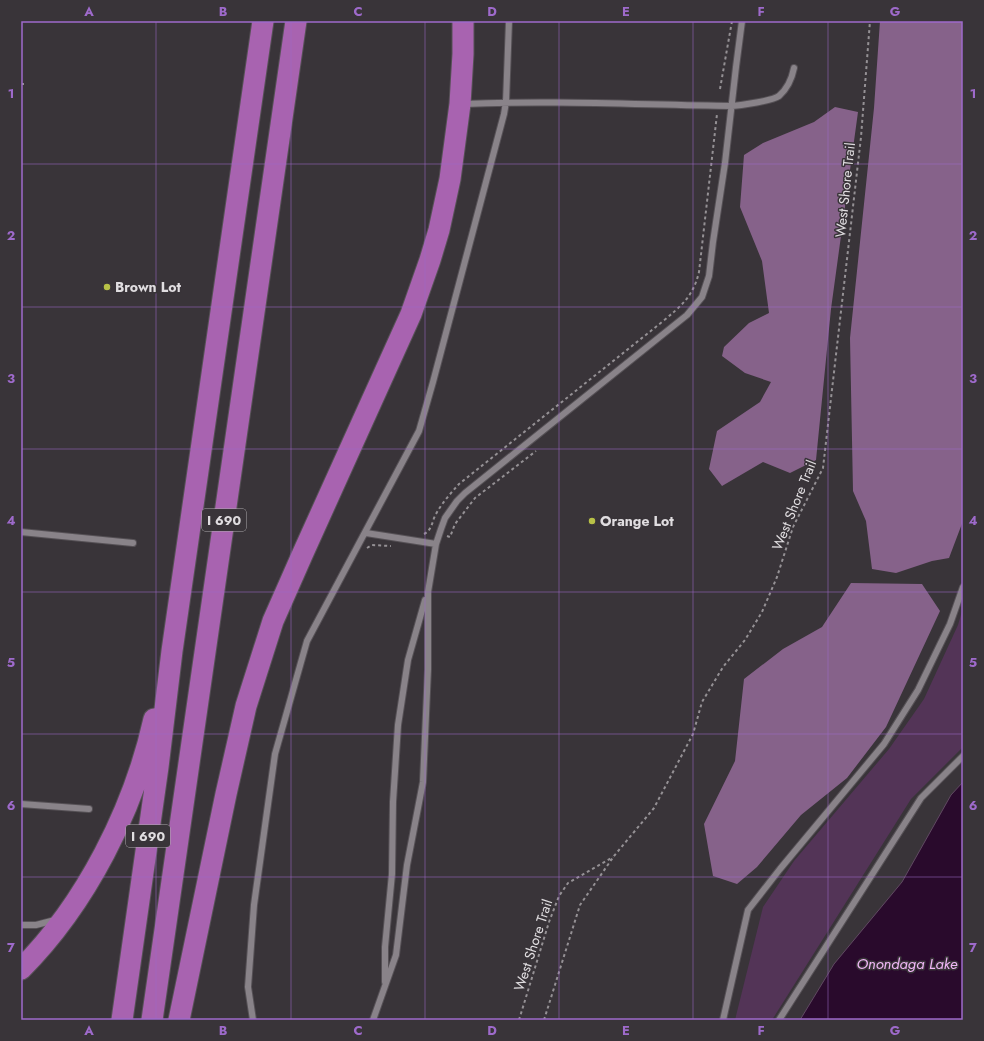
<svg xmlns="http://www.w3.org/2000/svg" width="984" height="1041" font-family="Jost,sans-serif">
	<rect width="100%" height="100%" fill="#393439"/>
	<path fill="#533457" d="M963 608V747L911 799 772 1020H735L763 907 794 861 889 749 924 699 958 625Z"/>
	<path fill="#86628a" d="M880 21H963V521L949 558 932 561 896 573 872 569 866 521 853 491 850 338 874 108Z
		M835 107 858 112 831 309 816 460 790 473 763 462 722 486 709 469 717 431 760 402 771 382 745 373 722 356 724 347 749 323 769 313 762 261 740 207 744 155 763 143 814 122Z
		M851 583 922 584 940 611 886 727 847 778 801 815 757 867 737 884 713 876 704 824 735 761 744 679 783 649 822 627Z"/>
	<path fill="#290a2c" stroke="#604962" d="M963 782V1020H800L834 964 902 882 951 795Z"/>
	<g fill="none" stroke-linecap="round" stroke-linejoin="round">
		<g stroke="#565156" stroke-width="8">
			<path id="service" d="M464 104C553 100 643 105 732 106 742 105 772 101 779 96 787 89 792 78 794 68
				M21 532 133 543
				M366 533 436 544
				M21 804 89 809
				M21 925H36L55 920
				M385 982V947L392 874 393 802 398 725 408 660 425 600
				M253 1020 248 987 254 905 275 754 307 641 419 431 433 382 504 114 506 102 509 21
				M373 1020 396 955 407 865 423 782 428 669V592L436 544 441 529 445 518 457 501 465 493 687 315 702 297 709 276 713 242 725 163 736 67 742 21
				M723 1020 748 910 780 869 884 744 918 690 950 624 963 587
				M779 1020 921 798 963 756"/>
		</g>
		<g stroke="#565156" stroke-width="23">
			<path id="motorway" d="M21 969C86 904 134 809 154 719
				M122 1020 158 767 172 651 263 21
				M152 1020 296 21
				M179 1020 226 794 246 706 273 621 303 553 411 314 430 260 439 230 450 179 460 104 463 54V21"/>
		</g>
		<path stroke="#959195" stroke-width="2" stroke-dasharray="3 3" stroke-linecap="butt" d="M21 84H24
			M720 89 732 21
			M424 534C430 531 432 525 434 518 440 505 450 494 459 484L662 322C681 306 693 297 699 272L717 114
			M447 536 450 537 455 524 475 498 536 451
			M367 548 372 545 391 546
			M519 1020 549 922 559 896 568 883 613 857
			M544 1020 580 905 614 856 654 808 693 734 702 702 723 667 745 640 762 612 777 577 793 527 823 468 861 137 870 21"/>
		<use href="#service" stroke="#898389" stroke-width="6"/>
		<use href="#motorway" stroke="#a863b0" stroke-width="21"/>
	</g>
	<path fill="none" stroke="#9e6acb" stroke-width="1" stroke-opacity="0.55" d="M156 21V1020M291 21V1020M425 21V1020M559 21V1020M693 21V1020M828 21V1020M21 164H963M21 307H963M21 449H963M21 592H963M21 734H963M21 877H963"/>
	<g fill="#b8c147" stroke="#393439" stroke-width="1.5">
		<circle cx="107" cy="287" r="4"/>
		<circle cx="592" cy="521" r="4"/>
	</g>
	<g text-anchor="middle" stroke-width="3" stroke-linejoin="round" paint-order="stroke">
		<g fill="#393439" stroke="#aeaaae" stroke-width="1">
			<rect x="202" y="509" width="44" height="22" rx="3"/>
			<rect x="126" y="825" width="44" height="22" rx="3"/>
		</g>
		<g font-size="13" font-weight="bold" fill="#e0dde0">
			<text x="224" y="525">I 690</text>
			<text x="148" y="841">I 690</text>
		</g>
		<g font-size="14" fill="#e0dde0" stroke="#393439">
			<text transform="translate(845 190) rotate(-84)" y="5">West Shore Trail</text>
			<text transform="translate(794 505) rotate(-68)" y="5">West Shore Trail</text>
			<text transform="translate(533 945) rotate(-72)" y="5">West Shore Trail</text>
		</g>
		<g font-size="14" font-weight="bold" fill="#e0dde0" stroke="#393439" text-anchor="start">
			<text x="115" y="292">Brown Lot</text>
			<text x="600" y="526">Orange Lot</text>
		</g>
		<g font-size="15" font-style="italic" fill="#f0b7f6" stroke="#393439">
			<text x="907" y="969">Onondaga Lake</text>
		</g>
	</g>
	<rect width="984" height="1041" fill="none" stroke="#393439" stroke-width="44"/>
	<rect x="22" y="22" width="940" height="997" fill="none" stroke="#9e6acb" stroke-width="1.5"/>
	<g font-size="13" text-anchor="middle" font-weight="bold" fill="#9e6acb">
		<text x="89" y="16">A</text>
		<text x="223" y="16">B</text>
		<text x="358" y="16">C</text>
		<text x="492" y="16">D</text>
		<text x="626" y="16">E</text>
		<text x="761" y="16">F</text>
		<text x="895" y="16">G</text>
		<text x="11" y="98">1</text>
		<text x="973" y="98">1</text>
		<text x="11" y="240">2</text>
		<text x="973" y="240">2</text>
		<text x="11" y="383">3</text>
		<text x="973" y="383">3</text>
		<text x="11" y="525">4</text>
		<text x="973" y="525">4</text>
		<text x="11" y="667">5</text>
		<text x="973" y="667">5</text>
		<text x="11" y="810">6</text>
		<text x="973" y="810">6</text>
		<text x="11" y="952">7</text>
		<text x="973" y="952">7</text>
		<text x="89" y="1035">A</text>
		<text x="223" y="1035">B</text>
		<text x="358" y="1035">C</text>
		<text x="492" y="1035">D</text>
		<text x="626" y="1035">E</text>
		<text x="761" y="1035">F</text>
		<text x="895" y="1035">G</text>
	</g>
</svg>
